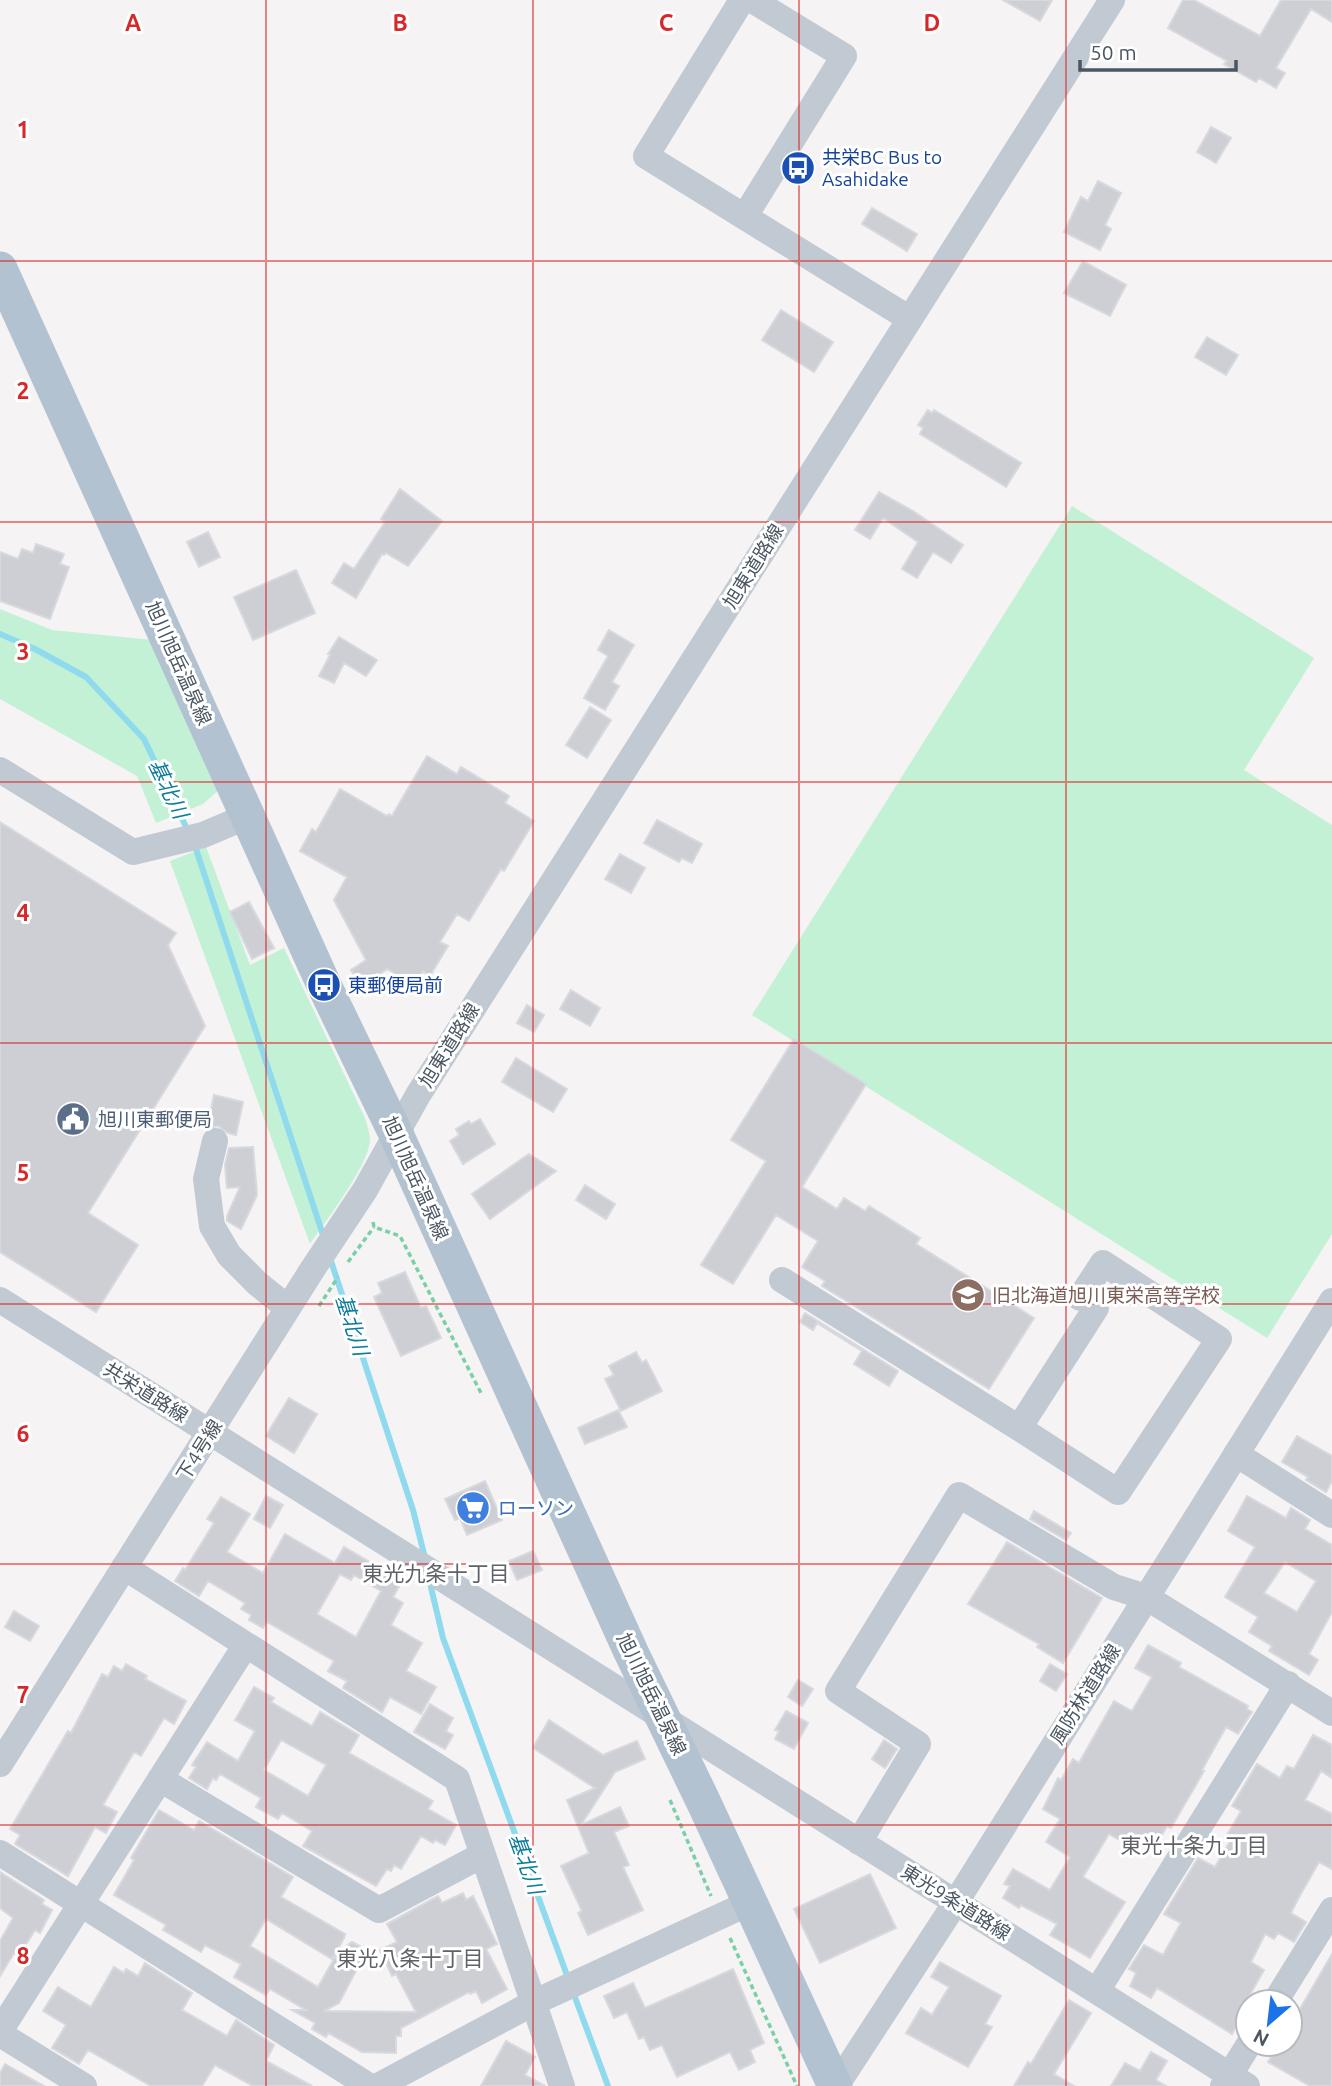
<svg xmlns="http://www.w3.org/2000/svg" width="1332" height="2086" font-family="Ubuntu,'Noto Sans JP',sans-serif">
	<rect width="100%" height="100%" fill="#f5f3f3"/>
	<path fill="#c3f1d5" d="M1072 506 1314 658 1244 770 1332 825V1234L1267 1338 752 1015Z
		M0 609 52 630 153 640 220 789 203 804 156 823 137 776 0 699Z
		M206 847 250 965 284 948 365 1118C367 1125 370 1133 370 1140 369 1165 325 1222 310 1244L170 861Z"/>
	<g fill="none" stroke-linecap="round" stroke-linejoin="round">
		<path stroke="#90daee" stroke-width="6" d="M0 634 35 649 86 677 144 739 189 833
			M194 843 324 1238
			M330 1258 413 1510 425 1558
			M429 1579 443 1638 568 1978
			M573 1992 608 2086"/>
	</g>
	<path fill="#cdcfd5" stroke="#d7d9de" stroke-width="2" fill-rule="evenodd" d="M1003 0H1052L1040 21Z
		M1183 0H1194L1260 36 1281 0H1332V22L1311 9 1276 68 1285 73 1276 88 1259 78 1256 82 1224 64 1227 61 1168 28Z
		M1211 127 1231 138 1216 163 1197 152Z
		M1098 181 1121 193 1105 225 1111 229 1100 250 1064 232 1081 197 1088 201Z
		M872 208 917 234 907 251 862 224Z
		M1083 261 1126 285 1110 316 1064 293Z
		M781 310 833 342 814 372 762 340Z
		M1207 337 1238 355 1226 375 1195 357Z
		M928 410 932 413 934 410 1021 463 1006 487 920 434 923 428 918 425Z
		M400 489 442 521 408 566 386 553 384 555 382 554 356 598 332 583 344 563 354 569 385 522 381 519Z
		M879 492 913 511 963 545 951 563 933 552 917 578 902 569 918 542 883 518 870 539 855 530Z
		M208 532 220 557 199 567 187 542Z
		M36 544 64 554 60 564 69 567 50 619 0 601V552L18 559 22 549 33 553Z
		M296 570 315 613 253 640 234 597Z
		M609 630 634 645 612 682 619 686 605 710 584 698 608 656 598 650Z
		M339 637 377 660 366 676 344 663 334 683 319 676 330 655 328 654Z
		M590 707 611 720 587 758 566 745Z
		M427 756 457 774 461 767 509 796 505 803 534 821 504 871 501 869 469 921 457 914 440 942 448 946 430 976 423 971 414 985 387 969 362 986 351 970 366 960 334 900 347 877 300 851 312 829 316 832 340 789 387 816 389 814 392 816Z
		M657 820 702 844 692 863 682 858 679 862 644 843Z
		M0 822 176 933 168 945 205 1026 88 1213 138 1245 96 1312 0 1252Z
		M620 854 645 868 631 893 605 879Z
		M249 902 274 948 252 959 230 912Z
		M571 990 600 1008 590 1026 560 1009Z
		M527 1005 544 1015 534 1032 517 1023Z
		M794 1039 866 1084 802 1187 837 1209 844 1198 865 1211 869 1206 920 1238 916 1244 1034 1318 989 1389 822 1286 825 1281 802 1267 818 1241 776 1215 733 1284 701 1265 766 1161 731 1140Z
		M516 1058 567 1089 553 1112 502 1082Z
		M214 1095 243 1102 236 1135 228 1133 218 1126 207 1128Z
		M480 1119 495 1144 463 1164 450 1141 459 1135 456 1129 469 1121 471 1124Z
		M253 1147 257 1195 241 1229 227 1221V1216L240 1187 227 1188 225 1165 229 1148Z
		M529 1154 556 1171 490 1219 472 1194Z
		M585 1185 615 1204 606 1219 576 1200Z
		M405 1272 421 1308 426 1306 441 1338 401 1356 374 1297 382 1293 378 1283Z
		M805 1313 898 1371 889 1386 854 1364 862 1351 817 1323 813 1330 800 1322Z
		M636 1352 642 1363 646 1360 662 1391 621 1411 605 1379 614 1375 609 1366Z
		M289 1398 317 1414 294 1453 266 1436Z
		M618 1410 627 1427 585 1444 578 1428Z
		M1297 1436 1332 1456V1481L1326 1492 1306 1480 1308 1477 1282 1462Z
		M485 1481 502 1520 467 1535 460 1518 455 1520 445 1499Z
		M266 1496 283 1505 270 1528 254 1519Z
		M1247 1496 1286 1518 1291 1508 1310 1520 1305 1529 1332 1545V1612L1309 1654 1318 1660 1309 1675 1269 1651 1272 1646 1249 1632 1258 1617 1225 1597 1255 1547 1228 1531ZM1285 1562 1316 1581 1297 1612 1264 1593Z
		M221 1497 250 1514 227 1552 263 1573 285 1534 335 1563 344 1547 402 1581 393 1597 403 1603 391 1625 422 1643 406 1671 436 1687 421 1714 390 1697 382 1712 343 1688 347 1681 328 1671 334 1661 267 1622 263 1628 249 1620 251 1615 241 1609 245 1603 208 1581 199 1596 175 1581 183 1568 185 1570 214 1523 207 1519ZM340 1574 351 1580 354 1575 381 1591 356 1637 317 1614Z
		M1034 1511 1071 1533 1066 1540 1030 1519Z
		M1007 1542 1102 1598 1063 1663 1037 1647 1039 1644 968 1604Z
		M533 1551 542 1570 517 1580 509 1561Z
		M14 1611 39 1626 30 1641 5 1627Z
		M1148 1645 1181 1663 1179 1667 1248 1706 1247 1709 1252 1712 1238 1734 1226 1727 1202 1770 1204 1771 1171 1828 1167 1826 1153 1850 1143 1844 1138 1851 1109 1834 1083 1877 1125 1902 1090 1958 1050 1935 1057 1924 1021 1905 1019 1908 1003 1898 1010 1886 1004 1884 1013 1869 1050 1890 1070 1857 1046 1842 1060 1819 1043 1809 1058 1778 1061 1780 1073 1759 1079 1763 1114 1701 1132 1711 1152 1677 1135 1668Z
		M126 1664 147 1676 145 1679 186 1701 174 1724 164 1718 141 1756 134 1752 103 1805 117 1812 106 1833 95 1827 68 1876 15 1844 20 1835 10 1829 68 1731 71 1733 102 1674 108 1677 114 1666 122 1671Z
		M1050 1664 1067 1674 1056 1691 1040 1681Z
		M798 1680 813 1689 802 1706 788 1697Z
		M254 1687 274 1698 271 1702 312 1726 320 1712 359 1735 349 1753 433 1801 428 1809 456 1825 445 1845 435 1840 433 1843 421 1836 401 1869 394 1865 391 1871 387 1869 376 1886 303 1846 312 1831 282 1813 278 1819 256 1807 261 1798 220 1774 216 1780 213 1778 207 1789 189 1778 196 1767 192 1765 207 1742 238 1761 255 1731 235 1720ZM281 1740 326 1765 308 1796 264 1770Z
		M430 1704 453 1718 446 1731 453 1735 445 1749 414 1732Z
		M786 1711 808 1723 794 1749 775 1739 779 1731 775 1730Z
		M549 1720 603 1755 637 1741 645 1759 615 1772 581 1825 620 1807 629 1826 614 1832 629 1865 623 1867 643 1910 588 1935 578 1913 582 1911 561 1866 589 1853 567 1800 595 1788 533 1748Z
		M1313 1735 1332 1745V1778L1321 1771 1305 1800 1332 1814V1869L1319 1862 1298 1899 1291 1913 1306 1922 1294 1942 1278 1933 1274 1939 1265 1934 1251 1962 1264 1970 1248 1998V2006L1232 2034 1157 1988 1151 1998 1130 1986 1136 1973 1129 1969 1144 1945 1163 1955 1181 1923 1164 1914 1198 1858 1215 1867 1232 1838 1227 1835 1241 1811 1232 1806 1257 1764 1280 1778 1287 1766 1294 1769Z
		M884 1740 897 1749 885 1768 872 1759Z
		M159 1810 194 1830 199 1821 293 1877 281 1897 345 1934 344 1938 332 1959 266 1919 250 1946 318 1987 338 1952 352 1942 367 1950 339 2003 324 2011 416 2012 396 1974 392 1976 380 1950 397 1942 387 1924 438 1896 442 1903 463 1893 466 1900 473 1896 497 1944 486 1949 507 1989 482 2003 476 1991 470 1994 469 1992 401 2028V2036H396V2053L362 2052 328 2033 326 2037 312 2029 315 2023 292 2010H306L270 1989 266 1995 234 1977 241 1964 205 1945 201 1952 163 1930 166 1925 114 1895 134 1860 131 1858Z
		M0 1872 44 1900 42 1904 52 1910 40 1933 35 1930 19 1956 14 1953 0 1976V1941L13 1918 0 1908Z
		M870 1874 896 1928 820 1963 794 1909Z
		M1332 1954V2086H1310L1268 2062 1278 2044H1290V2026Z
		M940 1962 1001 1996 985 2024 992 2027 968 2067 906 2033 921 2008 932 2015 949 1987 931 1977Z
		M145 1963 192 1993 182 2010 227 2036 236 2020 274 2045 266 2061 312 2086H253L215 2065 202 2086H151L88 2050 79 2064 52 2048 66 2025 43 2011 58 1987 91 2007 114 1967 124 1973 126 1969 138 1976Z
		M733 1969 764 2043 750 2050 755 2062 739 2070 730 2052 677 2077 662 2045 650 2050 644 2037 639 2039 627 2012 614 2018 604 1996 633 1983 645 2008Z
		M1069 2000 1091 2013 1054 2074 1074 2086H1014L1028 2062 1031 2064Z
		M506 2041 535 2057 525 2075 545 2086H481Z
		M1151 2052 1167 2061 1156 2080 1166 2086H1111L1125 2063 1140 2071Z
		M5 2064 44 2086H0V2073Z"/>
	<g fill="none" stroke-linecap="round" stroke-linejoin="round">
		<path stroke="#7ad0a6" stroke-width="3.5" stroke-dasharray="5 3.5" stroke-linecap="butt" d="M373 1222 374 1227 400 1236 481 1393
			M348 1262 374 1227
			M319 1306 338 1277
			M670 1800 711 1896
			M730 1938 797 2086"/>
		<path stroke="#c1cad2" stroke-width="26" d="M742 0 646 156 910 319
			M745 216 844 56 752 0
			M0 770 133 852 203 835 248 816
			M215 1141 206 1179 212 1226 229 1255 258 1284 288 1308
			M782 1280 1019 1428
			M1080 1298 1103 1263 1219 1339 1118 1492 1019 1428 1096 1308
			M0 1300 1247 2086
			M1236 1454 1332 1515
			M124 1567 457 1779 562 2086
			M0 1764 312 1270 365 1190 418 1095 1112 0
			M160 1779 379 1910 482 1855
			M859 1842 918 1744 838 1691 959 1495 1114 1587 1146 1597 1332 1713
			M0 1853 369 2086
			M1097 1991 1288 1684
			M1275 2002 1332 1910
			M0 2031 245 1646
			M0 2034 84 2086
			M378 2086 535 2002 749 1903
			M836 2086 956 1902 1332 1301
			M1223 2086 1249 2044"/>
		<path stroke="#b3c2d1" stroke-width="35" d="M0 269 324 985 396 1134 631 1652 704 1803 835 2086"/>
	</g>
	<path fill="none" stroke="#d62828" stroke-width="2" stroke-opacity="0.55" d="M266 0V2086M533 0V2086M799 0V2086M1066 0V2086M0 261H1332M0 522H1332M0 782H1332M0 1043H1332M0 1304H1332M0 1564H1332M0 1825H1332"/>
	<defs>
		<g id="bus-disc" transform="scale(1.75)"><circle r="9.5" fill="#1a4fb4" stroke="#fff"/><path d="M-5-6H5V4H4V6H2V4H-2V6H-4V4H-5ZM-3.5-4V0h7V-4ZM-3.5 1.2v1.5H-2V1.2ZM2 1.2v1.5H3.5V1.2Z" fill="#fff"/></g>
		<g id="civic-disc" transform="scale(1.75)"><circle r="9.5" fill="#5c6f8a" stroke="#fff"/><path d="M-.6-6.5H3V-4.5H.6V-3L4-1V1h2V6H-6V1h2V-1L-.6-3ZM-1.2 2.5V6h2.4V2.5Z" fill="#fff"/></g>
		<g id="school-disc" transform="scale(1.75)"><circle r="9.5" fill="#8d6e63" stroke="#fff"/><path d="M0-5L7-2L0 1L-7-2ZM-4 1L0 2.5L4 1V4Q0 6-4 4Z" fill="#fff"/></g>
		<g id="supermarket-disc" transform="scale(1.75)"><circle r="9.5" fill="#3f7fe0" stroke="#fff"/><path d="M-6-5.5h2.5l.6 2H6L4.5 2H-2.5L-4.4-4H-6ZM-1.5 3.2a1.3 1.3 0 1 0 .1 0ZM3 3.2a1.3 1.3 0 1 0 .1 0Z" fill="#fff"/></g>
	</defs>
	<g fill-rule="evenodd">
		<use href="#bus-disc" x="798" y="168"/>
		<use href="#bus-disc" x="324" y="985"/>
		<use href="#civic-disc" x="73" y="1119"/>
		<use href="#school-disc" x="968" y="1295"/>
		<use href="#supermarket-disc" x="473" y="1508"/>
	</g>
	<g text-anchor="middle" stroke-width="6" stroke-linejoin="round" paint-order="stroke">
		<g font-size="19" fill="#164399" stroke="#fff" text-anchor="start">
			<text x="822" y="164">共栄BC Bus to<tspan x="822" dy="22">Asahidake</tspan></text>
			<text x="348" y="992">東郵便局前</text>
		</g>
		<g font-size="19" fill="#4a5661" stroke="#fff">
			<text transform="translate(753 566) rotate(-58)" y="7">旭東道路線</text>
			<text transform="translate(179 663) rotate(66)" y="7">旭川旭岳温泉線</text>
			<text transform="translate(449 1045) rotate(-58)" y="7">旭東道路線</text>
			<text transform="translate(416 1178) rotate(66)" y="7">旭川旭岳温泉線</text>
			<text transform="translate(146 1392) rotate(32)" y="7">共栄道路線</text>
			<text transform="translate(199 1450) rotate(-58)" y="7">下4号線</text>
			<text transform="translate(652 1694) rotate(64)" y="7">旭川旭岳温泉線</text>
			<text transform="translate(1085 1694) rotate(-58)" y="7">風防林道路線</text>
			<text transform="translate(956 1902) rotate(32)" y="7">東光9条道路線</text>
		</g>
		<g font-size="19" fill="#4e5e75" stroke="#fff" text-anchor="start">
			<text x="98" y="1126">旭川東郵便局</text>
		</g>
		<g font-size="19" fill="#785e54" stroke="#fff" text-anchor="start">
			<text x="992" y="1302">旧北海道旭川東栄高等学校</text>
		</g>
		<g font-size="19" fill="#366cbe" stroke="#fff" text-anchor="start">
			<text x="498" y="1515">ローソン</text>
		</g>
		<g font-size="21" font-style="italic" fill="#0c7c9b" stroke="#fff">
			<text transform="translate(168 789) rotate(64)" y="7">基北川</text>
			<text transform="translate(352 1325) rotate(72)" y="7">基北川</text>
			<text transform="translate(526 1864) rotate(70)" y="7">基北川</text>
		</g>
		<g font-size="21" fill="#5f6368" stroke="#fff">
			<text x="436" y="1581">東光九条十丁目</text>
			<text x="1194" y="1853">東光十条九丁目</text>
			<text x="410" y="1966">東光八条十丁目</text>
		</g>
	</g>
	<g font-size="23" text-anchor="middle" font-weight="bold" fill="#d62828" stroke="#fff" stroke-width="6" stroke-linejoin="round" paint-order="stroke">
		<text x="133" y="31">A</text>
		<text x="400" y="31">B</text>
		<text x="666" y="31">C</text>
		<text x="932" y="31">D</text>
		<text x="23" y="138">1</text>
		<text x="23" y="399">2</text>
		<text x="23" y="660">3</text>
		<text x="23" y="921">4</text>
		<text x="23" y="1181">5</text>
		<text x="23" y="1442">6</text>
		<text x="23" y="1703">7</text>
		<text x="23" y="1964">8</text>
	</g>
	<g transform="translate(1269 2023) rotate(208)"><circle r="33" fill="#ffffff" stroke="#b7bbc0" stroke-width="2"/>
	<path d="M0-5L12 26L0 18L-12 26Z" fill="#1a73e8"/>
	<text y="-10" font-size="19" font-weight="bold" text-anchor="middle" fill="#4a5661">N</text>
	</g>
	<path d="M1080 60v10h156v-10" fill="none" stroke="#4a5661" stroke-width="3.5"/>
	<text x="1090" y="60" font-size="21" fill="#4a5661" stroke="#ffffff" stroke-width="5" paint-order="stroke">50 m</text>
</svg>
